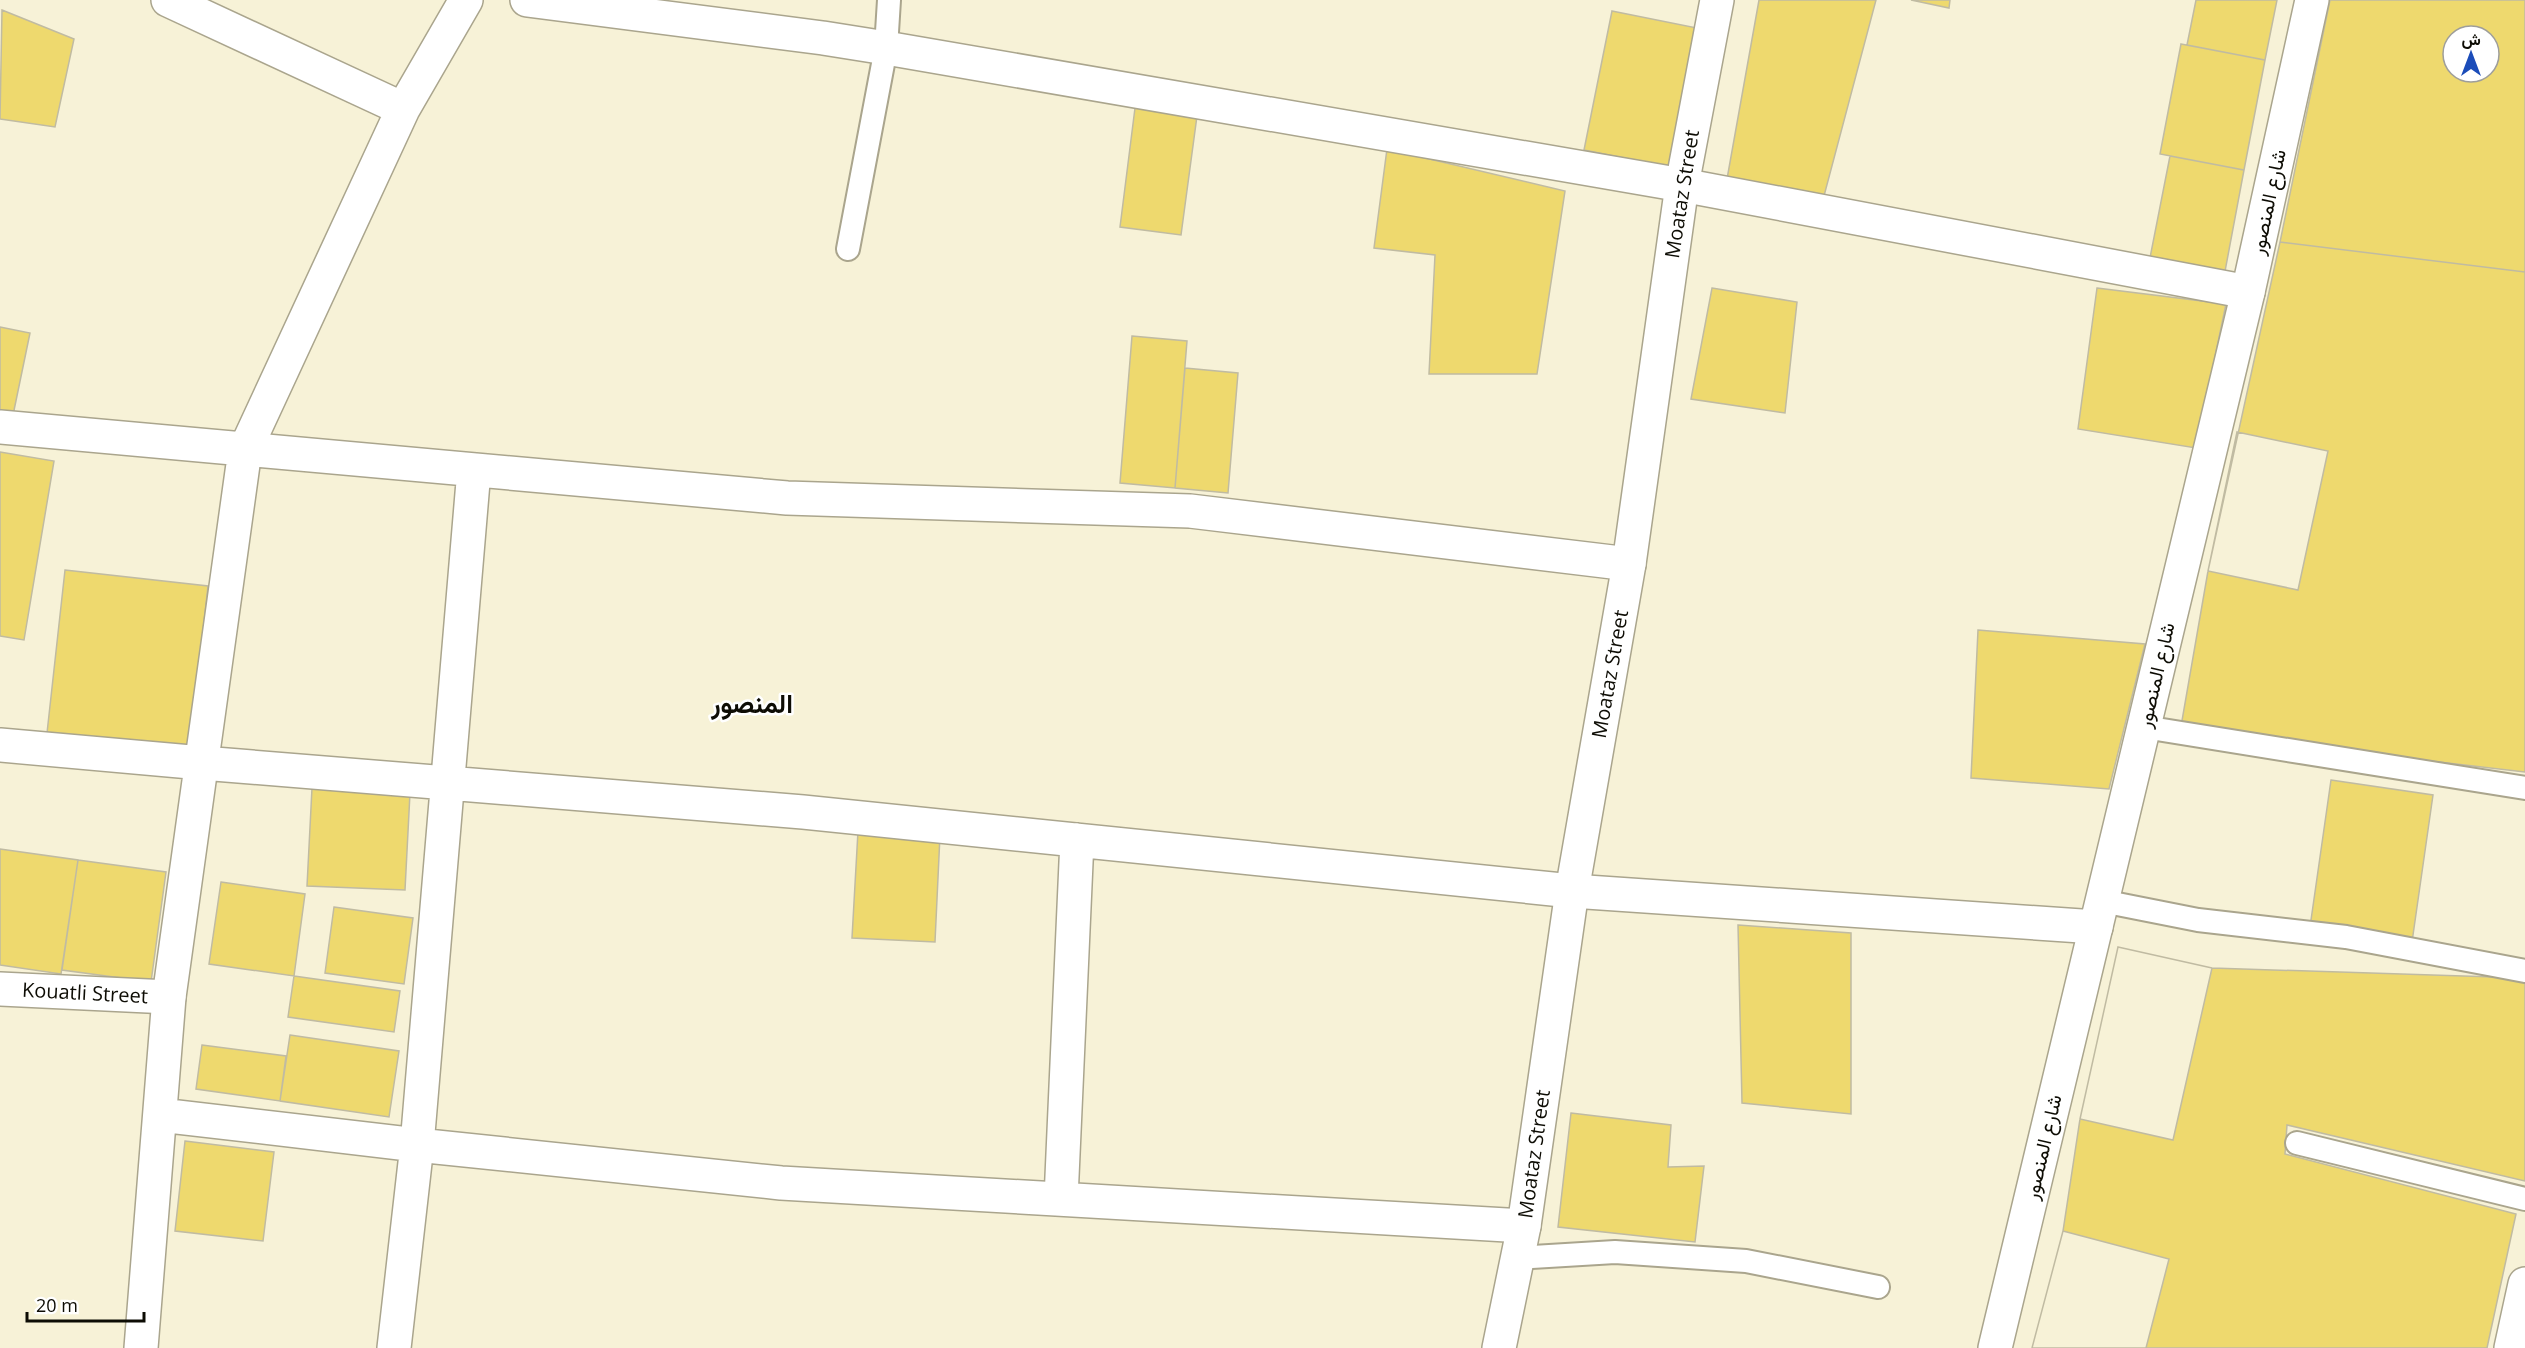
<svg xmlns="http://www.w3.org/2000/svg" width="2525" height="1348" font-family="'Open Sans',Vazirmatn,sans-serif">
	<rect width="100%" height="100%" fill="#f7f2d7"/>
	<path fill="#eed96e" stroke="#c0bba2" stroke-width="1.5" fill-rule="evenodd" d="M1759 0H1876L1824 196 1727 179Z
		M1911 0H1950L1949 8Z
		M2196 0H2277L2265 60 2187 45Z
		M2330 0H2525V272L2280 242ZM2453 36H2489V72H2453Z
		M2 10 74 39 55 127 0 119Z
		M1612 11 1697 28 1669 167 1584 150Z
		M2181 44 2265 60 2244 170 2160 154Z
		M1135 108 1197 116 1181 235 1120 227Z
		M1387 149 1565 191 1537 374H1429L1435 255 1374 248Z
		M2170 156 2244 170 2223 282 2148 268Z
		M2280 242 2525 272V772L2180 732 2208 571Z
		M1712 288 1797 302 1785 413 1691 399Z
		M2097 288 2226 304 2196 448 2078 429Z
		M0 327 30 333 12 420 0 417Z
		M1132 336 1187 341 1175 488 1120 483Z
		M1185 368 1238 373 1228 493 1175 488Z
		M2237 432 2328 451 2298 590 2208 571Z
		M0 452 54 461 24 640 0 636Z
		M65 570 208 586 190 749 47 733Z
		M1978 630 2145 644 2109 789 1971 778Z
		M2331 780 2433 795 2412 942 2310 927Z
		M312 788 410 793 405 890 307 886Z
		M858 831 940 835 935 942 852 938Z
		M0 849 78 860 61 974 0 965Z
		M78 860 166 872 151 982 62 970Z
		M221 882 305 894 294 976 209 964Z
		M334 907 413 918 404 984 325 973Z
		M1738 925 1851 933V1114L1742 1103Z
		M2118 947 2212 968 2173 1140 2080 1119Z
		M2118 947 2212 968 2525 978V1181L2287 1125 2285 1154 2516 1214 2487 1348H2032L2063 1231 2080 1119Z
		M294 976 400 991 394 1032 288 1017Z
		M290 1035 399 1051 389 1117 280 1101Z
		M202 1045 286 1056 280 1101 196 1089Z
		M1571 1113 1671 1125 1668 1167 1704 1166 1695 1242 1558 1227Z
		M185 1141 274 1152 263 1241 175 1231Z
		M2063 1231 2169 1259 2146 1348H2032Z"/>
	<g fill="none" stroke-linecap="round" stroke-linejoin="round">
		<g stroke="#aaa58d" stroke-width="26">
			<path id="service" d="M848 249 886 48 889 0
				M2144 727 2525 788
				M2102 901 2198 920 2346 937 2525 971
				M2297 1143 2525 1199
				M1517 1258 1615 1252 1746 1261 1878 1287"/>
		</g>
		<g stroke="#aaa58d" stroke-width="36">
			<path id="minor" d="M168 0 403 109
				M527 0 823 38 886 48 1682 185 2248 292
				M0 427 787 498 1190 511 1629 564
				M0 745 202 763 803 812 1572 891 2096 927
				M160 1115 417 1145 781 1183 1524 1226
				M1061 1199 1077 840
				M141 1348 169 997 245 450 403 109 466 0
				M394 1348 417 1145 474 470
				M2511 1348 2525 1284"/>
		</g>
		<g stroke="#aaa58d" stroke-width="36">
			<path id="tertiary" d="M0 989 169 997
				M1499 1348 1524 1226 1572 891 1629 564 1682 185 1717 0
				M1995 1348 2248 292 2312 0"/>
		</g>
		<use href="#service" stroke="#fff" stroke-width="22"/>
		<use href="#minor" stroke="#fff" stroke-width="33"/>
		<use href="#tertiary" stroke="#fff" stroke-width="33"/>
	</g>
	<g text-anchor="middle" stroke-width="5" stroke-linejoin="round" paint-order="stroke">
		<g font-size="20" fill="#0d0c04" stroke="#fff">
			<text transform="translate(1682 194) rotate(-81)" y="7">Moataz Street</text>
			<text transform="translate(2268 202) rotate(-78)" y="7">شارع المنصور</text>
			<text transform="translate(1610 674) rotate(-80)" y="7">Moataz Street</text>
			<text transform="translate(2156 675) rotate(-77)" y="7">شارع المنصور</text>
			<text transform="translate(85 993) rotate(3)" y="7">Kouatli Street</text>
			<text transform="translate(2043 1147) rotate(-77)" y="7">شارع المنصور</text>
			<text transform="translate(1534 1154) rotate(-82)" y="7">Moataz Street</text>
		</g>
		<g font-size="26" font-weight="bold" fill="#0d0c04" stroke="#fff">
			<text x="752" y="713">المنصور</text>
		</g>
	</g>
	<g transform="translate(2471 54)"><circle r="28" fill="#ffffff" stroke="#9e9e9b" stroke-width="1.5"/>
	<path d="M0-4.5L10 22L0 15L-10 22Z" fill="#1b4cb9"/>
	<text y="-9" font-size="16" font-weight="bold" text-anchor="middle" fill="#0d0c04">ش</text>
	</g>
	<path d="M27 1312v9h117v-9" fill="none" stroke="#0d0c04" stroke-width="3"/>
	<text x="36" y="1312" font-size="18" fill="#0d0c04" stroke="#ffffff" stroke-width="4.5" paint-order="stroke">20 m</text>
</svg>
